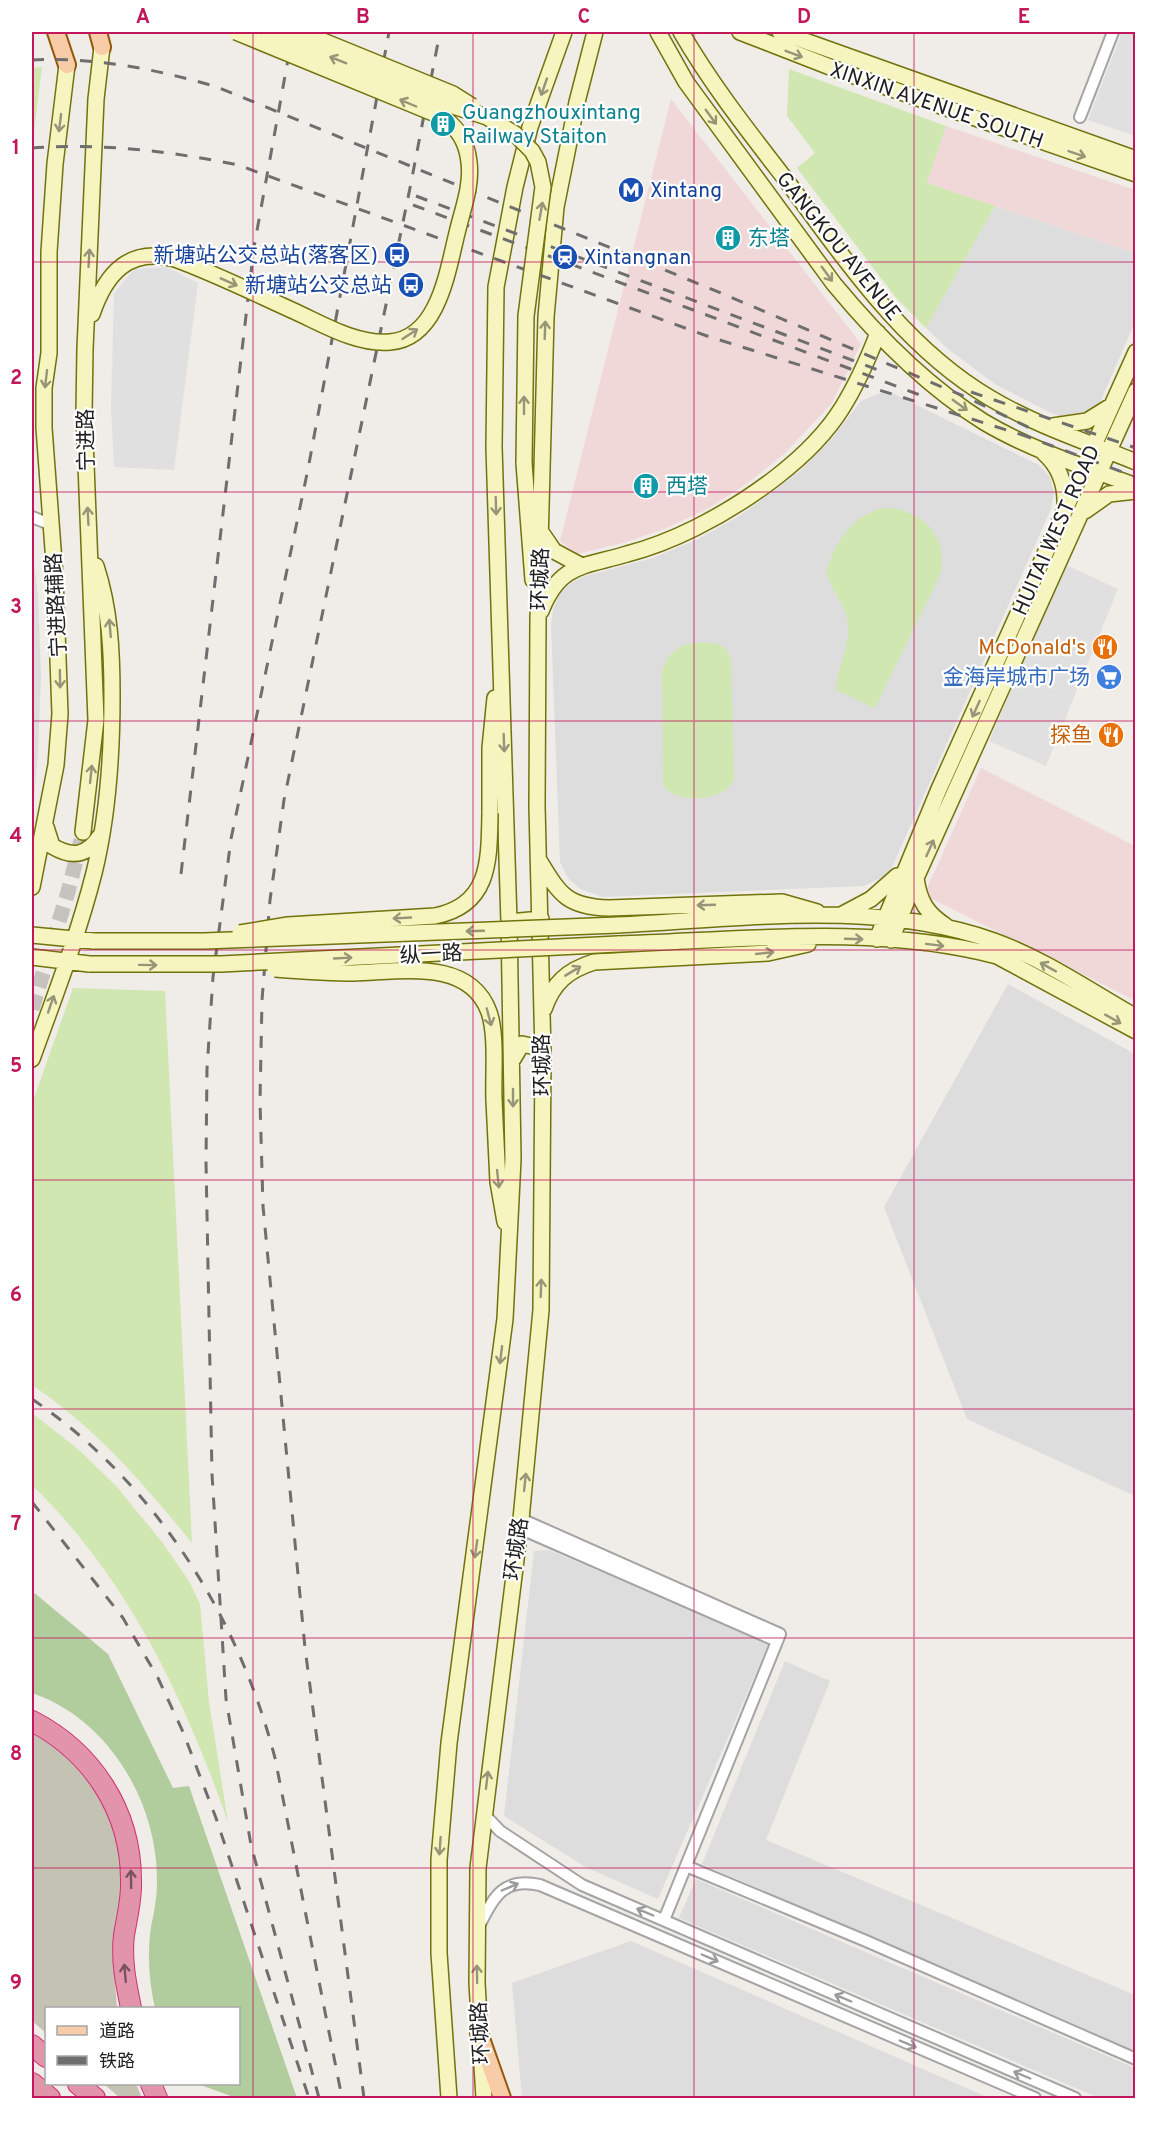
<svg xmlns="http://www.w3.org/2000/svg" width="1167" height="2130" font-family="Overpass,'Noto Sans SC',sans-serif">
	<rect width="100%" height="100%" fill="#f0ece7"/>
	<path fill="#dedddd" d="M995 206 1135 253V322L1098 407 1068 420 1047 411 995 384 948 349 926 328Z
		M32 314H34V478L32 480Z
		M890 392 1039 465 1050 477 1054 493 1051 509 889 874 864 886 603 897 580 889 568 878 560 862 551 625 553 609 559 595 569 584 582 577 653 558 698 539 741 515 800 471 834 436 861 401 880 393Z
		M32 545 38 595 41 674 38 754 32 818Z
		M1008 984 1135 1054V1496L967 1419 884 1207Z
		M549 1550 769 1643 658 1899 587 1868 504 1816 534 1551Z
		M785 1661 830 1681 766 1840 1135 1995V2051L702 1864Z
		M696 1879 1135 2068V2098H1099L679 1918Z
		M631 1941 989 2098H522L512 1983Z"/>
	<path fill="#f0d8d9" d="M671 99 861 344 832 403 784 454 748 483 709 508 667 528 623 543 577 554 560 541Z
		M946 126 1135 190V253L927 183Z
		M981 768 1135 846 1134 1000 924 895Z"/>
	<path fill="#c4c3b3" d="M32 1731 45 1737 79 1766 100 1795 114 1827 122 1862V1898L115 1936 114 1968 117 2008H46V2033L32 2021Z
		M104 2084H136L142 2098H120Z"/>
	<path fill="#d0e7b1" d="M42 67 33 140H32V68Z
		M789 69 946 126 927 183 995 206 926 328 897 299 797 168 815 153 787 116Z
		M883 508C917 507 948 533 941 569 937 585 927 601 920 616 905 646 890 677 875 708L836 690C837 667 850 647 848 625 847 603 827 589 827 569 837 540 853 515 883 508Z
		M692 643C708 643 725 640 731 658L734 778C729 802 670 806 663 783L662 672C666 656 676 646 692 643Z
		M73 988 165 991 192 1543C143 1483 96 1428 32 1385V1104Z
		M32 1413 79 1450 116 1486 162 1542 189 1581 200 1604 209 1702 228 1822C185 1699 127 1577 32 1485Z"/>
	<path fill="#b1cd9e" d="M32 1591 108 1654 173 1788 189 1786 297 2098H236L198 2084H238V2008H155C149 1982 147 1954 151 1927 154 1912 157 1898 157 1882 158 1803 109 1719 32 1693Z"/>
	<path fill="#e0e0e0" d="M1122 32H1135V136L1088 120Z
		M167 267 198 283 174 470 114 467 111 407 114 293 134 269Z
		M1066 565 1118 589 1046 766 989 741Z"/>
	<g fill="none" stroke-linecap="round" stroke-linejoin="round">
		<path stroke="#c6c3bf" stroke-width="15" stroke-dasharray="15 8" stroke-linecap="butt" d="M32 1009 68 892 83 832"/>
		<g stroke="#a4a4a4" stroke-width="14">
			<path id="street" d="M1080 117 1113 32
				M32 517 52 525
				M521 1519 780 1634 664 1920
				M519 1528 777 1641
				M483 1813 500 1831 582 1885 1075 2098
				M686 1866 866 1941 1136 2059
				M479 1926C494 1897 503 1877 540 1885L1035 2098"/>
		</g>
		<g stroke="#71730c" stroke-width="18">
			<path id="secondary" d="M658 32 686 82 834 284C877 336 926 386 984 422 1031 450 1085 467 1136 486
				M681 32C711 84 749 132 786 180 845 259 903 347 990 398 1035 425 1087 442 1136 462
				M740 32 843 72 1136 174
				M780 32 1136 159
				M92 314C106 273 129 247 175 259
				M1053 426 1087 421 1111 406
				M1044 453C1060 467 1066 486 1065 507
				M524 463 533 580
				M1085 511 1109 494 1136 491
				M541 532 554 551 580 565
				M541 611C560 563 584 567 627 554 650 548 673 539 695 528 747 502 811 458 842 408 857 384 868 359 878 333
				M490 813V748L495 698
				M46 827 52 846C72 858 87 856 100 836
				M83 832 96 720 84 413 85 349 96 99 102 47
				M540 862C560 895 568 907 609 908L782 902 817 912
				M916 878C919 901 927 914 946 926
				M32 887 56 765 60 714 55 576 44 428V388L49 353V252L55 164 67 65
				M841 915 871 899 897 876
				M509 922 541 919
				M618 925C741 919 875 899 994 941 1044 959 1090 991 1136 1017
				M32 935 94 941
				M877 939 939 789 1136 352
				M891 940 916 878 1136 391
				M618 944C742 940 875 924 997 956L1136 1031
				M32 957 89 964
				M544 1009C553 983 568 970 594 962L768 953 808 944
				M32 1059C54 998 78 936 94 873 108 816 112 755 112 696 112 651 110 609 96 566
				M513 1059 522 1044 536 1047 543 1055
				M494 1100 498 1182 505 1222
				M449 2098 439 1953V1860L449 1743 505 1319 513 1159 509 922 494 447 496 287 515 187 530 127 564 32
				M484 2098 477 1983 478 1868 521 1519 541 1310 543 1055 537 806 538 620 546 317 556 207 577 102 595 32"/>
		</g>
		<g stroke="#935809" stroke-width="20">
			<path id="primary" d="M56 32 67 65
				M98 32 102 47
				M479 2033 502 2098"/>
		</g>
		<g stroke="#d13177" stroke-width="22">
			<path id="highway" d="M32 1721C92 1752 131 1811 131 1880 132 1899 127 1917 124 1935 121 1960 126 1984 131 2008
				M32 2045 46 2057
				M32 2083 50 2098
				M78 2084 95 2098
				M151 2084 157 2098"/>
		</g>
		<use href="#street" stroke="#fff" stroke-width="10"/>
		<use href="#secondary" stroke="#f6f4bf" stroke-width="15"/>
		<use href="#primary" stroke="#f7cca6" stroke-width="16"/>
		<use href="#highway" stroke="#e294aa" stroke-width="20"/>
		<path stroke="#6e6e6e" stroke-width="3" stroke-dasharray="12 12" stroke-linecap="butt" d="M32 60C95 57 156 69 217 87L721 293 968 398 1032 429
			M32 148C102 143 169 151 238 165L707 336 1029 437
			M416 196 881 371
			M413 205 928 398
			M971 392 1136 448
			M1020 434 1136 477
			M181 874 254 247 293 32
			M32 1399C154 1482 238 1615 275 1758L342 2098
			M32 1502 123 1618 158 1678 183 1732 216 1818 309 2098
			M319 2098 251 1845 226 1699 212 1474 206 1162 207 1069 213 977 231 839 308 469 389 32
			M364 2098 305 1648 263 1206 260 1101 262 1000 270 900 284 800 410 188 440 32"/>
		<g stroke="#71730c" stroke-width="18" stroke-linecap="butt">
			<path id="secondary-bridge" d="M269 32 435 100 487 117 515 134 532 151 538 162 543 187 526 316 524 463
				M301 32 453 94 472 106
				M175 259C216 274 256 294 296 312 324 325 358 345 390 342 440 338 448 267 458 229 463 208 472 185 469 162 467 142 457 125 438 115L236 32
				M240 933 288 925 435 916C491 905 489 859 490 813
				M94 941H204L618 925
				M89 964H221L618 944
				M275 969C301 971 327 973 354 973 398 972 469 957 489 1012 497 1035 493 1075 494 1100"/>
		</g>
		<use href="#secondary-bridge" stroke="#f6f4bf" stroke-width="15"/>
	</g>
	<defs><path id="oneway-shaft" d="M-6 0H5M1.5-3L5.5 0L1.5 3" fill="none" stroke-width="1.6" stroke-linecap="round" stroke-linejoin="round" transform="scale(1.5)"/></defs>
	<g stroke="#969577">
		<use href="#oneway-shaft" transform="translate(794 54) rotate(21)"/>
		<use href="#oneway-shaft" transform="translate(338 60) rotate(-158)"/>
		<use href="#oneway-shaft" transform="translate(544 87) rotate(109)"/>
		<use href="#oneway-shaft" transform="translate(408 103) rotate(-157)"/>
		<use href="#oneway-shaft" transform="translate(711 117) rotate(54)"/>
		<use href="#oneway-shaft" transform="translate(60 123) rotate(97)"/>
		<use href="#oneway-shaft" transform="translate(1077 154) rotate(19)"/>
		<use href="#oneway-shaft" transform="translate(541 211) rotate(-80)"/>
		<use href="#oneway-shaft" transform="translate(89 258) rotate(-87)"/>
		<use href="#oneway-shaft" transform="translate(827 274) rotate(54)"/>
		<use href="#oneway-shaft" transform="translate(229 282) rotate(24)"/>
		<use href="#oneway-shaft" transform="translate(545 330) rotate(-88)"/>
		<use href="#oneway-shaft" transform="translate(410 334) rotate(-33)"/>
		<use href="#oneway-shaft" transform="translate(46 379) rotate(97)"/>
		<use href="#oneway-shaft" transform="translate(524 405) rotate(-90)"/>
		<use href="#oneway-shaft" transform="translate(960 405) rotate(36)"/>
		<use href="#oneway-shaft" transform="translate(496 506) rotate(88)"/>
		<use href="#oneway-shaft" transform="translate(88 516) rotate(-93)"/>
		<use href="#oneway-shaft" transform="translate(110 628) rotate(-95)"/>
		<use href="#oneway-shaft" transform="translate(60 679) rotate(89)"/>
		<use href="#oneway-shaft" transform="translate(976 709) rotate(114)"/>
		<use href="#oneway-shaft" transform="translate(504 743) rotate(88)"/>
		<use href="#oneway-shaft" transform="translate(91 774) rotate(-84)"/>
		<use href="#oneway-shaft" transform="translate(930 848) rotate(-66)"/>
		<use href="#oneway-shaft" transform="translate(706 905) rotate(178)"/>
		<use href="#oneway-shaft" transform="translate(402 918) rotate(177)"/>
		<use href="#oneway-shaft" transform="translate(475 931) rotate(178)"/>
		<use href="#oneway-shaft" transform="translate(854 939) rotate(2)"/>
		<use href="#oneway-shaft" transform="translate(935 945) rotate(7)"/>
		<use href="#oneway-shaft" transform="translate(765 953) rotate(-6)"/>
		<use href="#oneway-shaft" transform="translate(343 958) rotate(-3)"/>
		<use href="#oneway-shaft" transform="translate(148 965) rotate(1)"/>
		<use href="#oneway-shaft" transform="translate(1048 967) rotate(-151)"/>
		<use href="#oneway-shaft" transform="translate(573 971) rotate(-31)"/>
		<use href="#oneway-shaft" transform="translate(51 1004) rotate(-71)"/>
		<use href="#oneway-shaft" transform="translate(489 1017) rotate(75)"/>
		<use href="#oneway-shaft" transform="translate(1113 1019) rotate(29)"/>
		<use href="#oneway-shaft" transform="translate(513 1098) rotate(90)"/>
		<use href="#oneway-shaft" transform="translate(498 1179) rotate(84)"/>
		<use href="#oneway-shaft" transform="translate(541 1288) rotate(-88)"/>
		<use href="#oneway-shaft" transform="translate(501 1355) rotate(97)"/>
		<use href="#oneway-shaft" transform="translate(525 1482) rotate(-84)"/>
		<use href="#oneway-shaft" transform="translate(476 1549) rotate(98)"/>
		<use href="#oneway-shaft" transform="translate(487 1780) rotate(-83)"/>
		<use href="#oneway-shaft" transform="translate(440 1846) rotate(94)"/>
		<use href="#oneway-shaft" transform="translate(477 1974) rotate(-91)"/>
	</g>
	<g stroke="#77545e">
		<use href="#oneway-shaft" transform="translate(131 1879) rotate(-91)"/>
		<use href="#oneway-shaft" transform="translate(125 1973) rotate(-95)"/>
	</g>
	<g stroke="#9b9b9b">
		<use href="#oneway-shaft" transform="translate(510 1887) rotate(-23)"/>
		<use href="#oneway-shaft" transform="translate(645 1912) rotate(-157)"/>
		<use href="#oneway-shaft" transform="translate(710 1958) rotate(23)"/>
		<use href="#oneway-shaft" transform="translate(843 1998) rotate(-157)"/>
		<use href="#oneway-shaft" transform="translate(908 2044) rotate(23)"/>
		<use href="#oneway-shaft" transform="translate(1022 2075) rotate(-157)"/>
	</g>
	<path fill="none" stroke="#c2185b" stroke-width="1.5" stroke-opacity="0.55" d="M253 32V2098M473 32V2098M694 32V2098M914 32V2098M32 262H1136M32 492H1136M32 721H1136M32 950H1136M32 1180H1136M32 1409H1136M32 1638H1136M32 1868H1136"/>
	<defs>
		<g id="building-disc" transform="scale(1.35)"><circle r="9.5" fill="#0f9aa8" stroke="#fff"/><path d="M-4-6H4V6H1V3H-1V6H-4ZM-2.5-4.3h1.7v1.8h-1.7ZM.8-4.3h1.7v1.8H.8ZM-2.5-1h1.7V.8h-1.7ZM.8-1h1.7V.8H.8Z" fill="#fff"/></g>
		<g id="metro-disc" transform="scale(1.35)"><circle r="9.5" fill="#1a4fb4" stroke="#fff"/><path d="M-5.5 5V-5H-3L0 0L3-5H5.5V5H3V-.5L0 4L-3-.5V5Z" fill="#fff"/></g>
		<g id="bus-disc" transform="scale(1.35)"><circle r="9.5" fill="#1a4fb4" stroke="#fff"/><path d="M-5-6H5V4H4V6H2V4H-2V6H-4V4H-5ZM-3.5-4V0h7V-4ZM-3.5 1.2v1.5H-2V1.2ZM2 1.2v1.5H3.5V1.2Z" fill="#fff"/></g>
		<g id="station-disc" transform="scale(1.35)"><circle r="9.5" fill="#1a4fb4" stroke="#fff"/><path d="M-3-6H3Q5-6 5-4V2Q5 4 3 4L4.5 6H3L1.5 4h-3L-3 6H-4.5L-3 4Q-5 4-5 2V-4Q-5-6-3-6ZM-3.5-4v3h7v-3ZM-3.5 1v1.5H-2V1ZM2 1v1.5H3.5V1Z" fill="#fff"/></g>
		<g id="restaurant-disc" transform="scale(1.35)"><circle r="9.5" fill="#e8710a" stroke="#fff"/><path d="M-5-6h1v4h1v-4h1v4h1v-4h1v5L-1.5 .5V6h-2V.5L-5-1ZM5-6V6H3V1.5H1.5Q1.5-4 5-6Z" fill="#fff"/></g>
		<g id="supermarket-disc" transform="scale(1.35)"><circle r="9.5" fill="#3f7fe0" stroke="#fff"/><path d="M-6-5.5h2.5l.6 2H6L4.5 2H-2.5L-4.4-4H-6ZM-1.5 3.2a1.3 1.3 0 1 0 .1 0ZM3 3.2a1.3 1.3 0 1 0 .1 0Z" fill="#fff"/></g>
	</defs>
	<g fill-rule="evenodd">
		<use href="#building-disc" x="443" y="124"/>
		<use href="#metro-disc" x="631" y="190"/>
		<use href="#building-disc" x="728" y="238"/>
		<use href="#bus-disc" x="397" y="255"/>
		<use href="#station-disc" x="565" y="257"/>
		<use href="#bus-disc" x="411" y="285"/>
		<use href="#building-disc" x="646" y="486"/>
		<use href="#restaurant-disc" x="1105" y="647"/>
		<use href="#supermarket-disc" x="1109" y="677"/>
		<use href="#restaurant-disc" x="1111" y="735"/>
	</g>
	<g text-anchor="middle" stroke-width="4.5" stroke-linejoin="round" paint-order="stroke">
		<g font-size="21" fill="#202020" stroke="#fff">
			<text transform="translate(937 105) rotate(19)" y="7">XINXIN AVENUE SOUTH</text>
			<text transform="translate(839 246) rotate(51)" y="7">GANGKOU AVENUE</text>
			<text transform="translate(86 440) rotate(-91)" y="7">宁进路</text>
			<text transform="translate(1056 530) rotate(-66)" y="7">HUITAI WEST ROAD</text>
			<text transform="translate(540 579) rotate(-88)" y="7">环城路</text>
			<text transform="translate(56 605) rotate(-93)" y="7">宁进路辅路</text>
			<text transform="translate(431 954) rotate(-3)" y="7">纵一路</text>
			<text transform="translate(542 1065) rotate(-91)" y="7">环城路</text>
			<text transform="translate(516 1549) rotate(-82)" y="7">环城路</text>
			<text transform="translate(480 2033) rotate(-93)" y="7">环城路</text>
		</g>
		<g font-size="21" fill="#0d838f" stroke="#fff" text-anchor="start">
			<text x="462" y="119">Guangzhouxintang<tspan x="462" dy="24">Railway Staiton</tspan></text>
			<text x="748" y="245">东塔</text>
			<text x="666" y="493">西塔</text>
		</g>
		<g font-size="21" fill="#164399" stroke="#fff" text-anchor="start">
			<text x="650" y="197">Xintang</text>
			<text x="378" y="262" text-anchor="end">新塘站公交总站(落客区)</text>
			<text x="584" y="264">Xintangnan</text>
			<text x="392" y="292" text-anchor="end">新塘站公交总站</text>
		</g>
		<g font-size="21" fill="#c56008" stroke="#fff" text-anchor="end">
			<text x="1086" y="654">McDonald's</text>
			<text x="1092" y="742">探鱼</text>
		</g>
		<g font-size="21" fill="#366cbe" stroke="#fff" text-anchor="end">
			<text x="1090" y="684">金海岸城市广场</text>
		</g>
	</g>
	<rect width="1167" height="2130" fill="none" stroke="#ffffff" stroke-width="66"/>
	<rect x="45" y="2007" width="195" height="78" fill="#ffffff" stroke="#a6a6a6" stroke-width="1.5"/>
	<rect x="57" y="2026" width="30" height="9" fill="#f7cca6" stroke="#a6a6a6" stroke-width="1.5"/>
	<text x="99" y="2037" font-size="18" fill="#202020">道路</text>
	<rect x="57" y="2056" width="30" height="9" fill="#6e6e6e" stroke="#a6a6a6" stroke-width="1.5"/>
	<text x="99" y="2067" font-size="18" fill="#202020">铁路</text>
	<rect x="33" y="33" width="1101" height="2064" fill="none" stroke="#c2185b" stroke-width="2"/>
	<g font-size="20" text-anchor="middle" font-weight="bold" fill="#c2185b">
		<text x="143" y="23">A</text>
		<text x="363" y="23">B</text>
		<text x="584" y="23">C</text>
		<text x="804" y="23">D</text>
		<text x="1024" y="23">E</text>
		<text x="16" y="154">1</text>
		<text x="16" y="384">2</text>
		<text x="16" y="613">3</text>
		<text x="16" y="842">4</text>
		<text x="16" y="1072">5</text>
		<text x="16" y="1301">6</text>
		<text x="16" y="1530">7</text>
		<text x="16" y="1760">8</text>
		<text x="16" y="1989">9</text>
	</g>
</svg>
